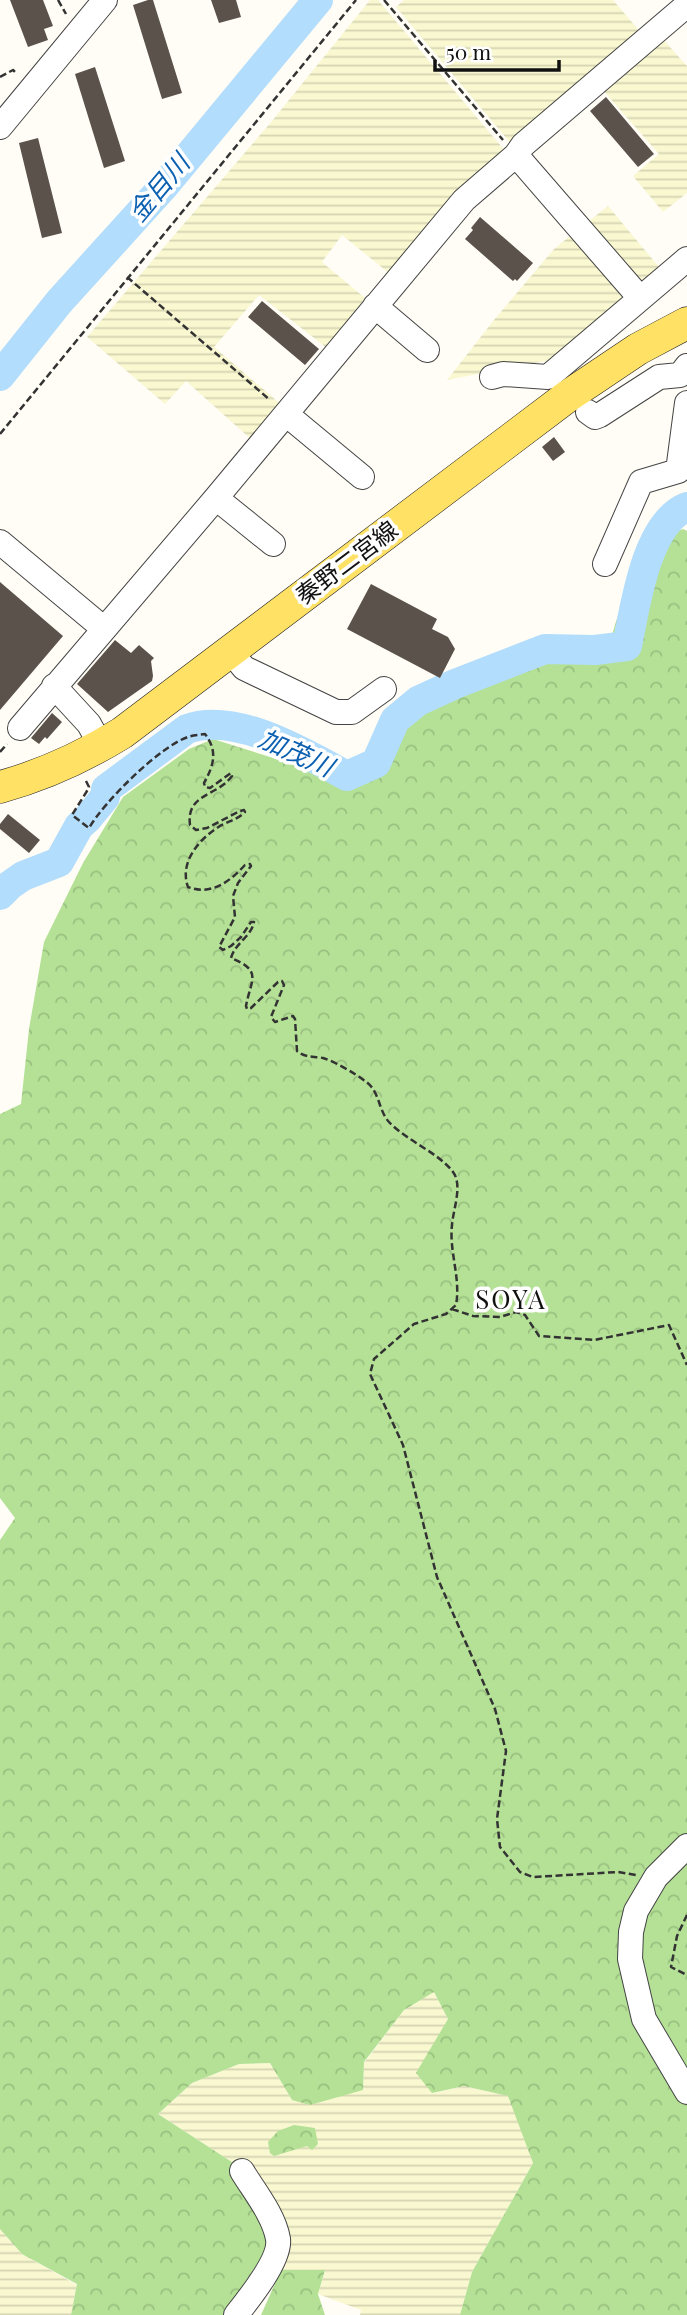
<svg xmlns="http://www.w3.org/2000/svg" width="687" height="2315" font-family="'Playfair Display','Noto Sans JP',serif">
	<defs>
		<pattern id="farmland-rules" width="6" height="5" patternUnits="userSpaceOnUse" patternTransform="scale(1.75)"><rect width="6" height="5" fill="#f9f8d1"/><path d="M0 2.5h6" fill="none" stroke="#d4d4b2"/></pattern>
		<pattern id="forest-crowns" width="20" height="18" patternUnits="userSpaceOnUse" patternTransform="scale(1.75)"><rect width="20" height="18" fill="#b4e196"/><path d="M2 6a3 3 0 1 1 6 0M12 15a3 3 0 1 1 6 0" fill="none" stroke="#9ac080"/></pattern>
	</defs>
	<rect width="100%" height="100%" fill="#fffdf5"/>
	<path fill="url(#farmland-rules)" d="M370 0H378L506 152 390 274 342 235 322 262 371 303 332 352 259 295 214 347 283 406 253 441 186 381 165 404 87 337 272 121Z
		M404 0H613L642 34 512 145 396 7Z
		M661 37 687 66V193L663 212 633 176 659 154 601 88Z
		M608 206 664 273 561 360 545 361 447 380 494 320 554 249Z
		M434 1992 448 2019 433 2093 464 2086 509 2096 533 2163 472 2272 460 2315H360L361 2310 318 2294 325 2271 281 2270 238 2166 158 2114 192 2083 239 2064 270 2063 292 2100 363 2090 364 2063 404 2010Z
		M0 2229 22 2254 77 2285 71 2315H0Z"/>
	<path fill="url(#forest-crowns)" d="M683 529 687 531V2315H460L472 2272 533 2163 508 2096 464 2086 432 2093 416 2073 448 2019 434 1992 404 2010 364 2062 363 2090 310 2105 292 2100 270 2063 239 2064 192 2083 158 2114 238 2166 274 2241 228 2315H71L77 2284 22 2254 0 2229V1540L15 1518 0 1498V1114L21 1104 29 1029 44 942 83 863 123 797 189 749 213 739 334 777 390 753 419 709 542 664 612 635C620 608 630 577 647 553 655 541 670 534 683 529Z
		M294 2125 315 2128 318 2144 312 2150 307 2146 274 2156 270 2153 268 2142 278 2131Z
		M281 2270H325L318 2294 325 2315H261Z"/>
	<g fill="none" stroke-linecap="round" stroke-linejoin="round">
		<path stroke="#b3ddfc" stroke-width="30" d="M0 376 59 302 164 186 318 0
			M0 895 10 885 23 876 59 862 79 826 87 819 105 797 106 789 187 729C235 711 305 753 347 776L376 763 395 720 418 701 455 684 545 649 595 650 627 646C635 607 646 523 687 507"/>
	</g>
	<path fill="#5b524c" d="M10 0H43L53 26 44 29 48 40 28 47Z
		M148 0H153L182 93 162 99 133 5Z
		M211 0H236L241 17 219 23Z
		M95 67 125 161 104 168 75 74Z
		M606 97 654 154 638 167 590 111Z
		M38 138 62 233 42 238 19 143Z
		M480 217 533 263 517 281 515 279 513 281 465 239 473 230 471 228Z
		M262 301 319 349 305 365 248 317Z
		M554 437 565 452 553 461 542 447Z
		M0 582 63 636 0 710Z
		M371 584 437 619 432 629 448 637 455 649 440 678 347 629Z
		M115 640 131 653 139 645 154 658 151 661 153 676 152 681 108 712 77 684Z
		M52 713 62 722 47 739 45 737 39 744 31 738Z
		M8 814 40 840 29 853 0 829V824Z"/>
	<g fill="none" stroke-linecap="round" stroke-linejoin="round">
		<g stroke="#444" stroke-width="26">
			<path id="minor" d="M0 127 105 0
				M516 155 640 298
				M375 306 427 350
				M492 377 503 374 548 377 687 259
				M588 412 595 417 600 415 659 377 680 375 687 366
				M286 414 362 477
				M216 498 273 544
				M0 542 103 628
				M605 564 641 482 678 471 687 403
				M231 652 244 668 336 712H352L384 689
				M54 686 89 724 101 746
				M20 728 216 498 464 200 516 155 523 145 687 5
				M687 1846 656 1877 636 1911 631 1932 630 1959 644 2019 687 2092
				M236 2315C248 2300 281 2259 278 2239 274 2215 254 2191 242 2171"/>
		</g>
		<g stroke="#222" stroke-width="33">
			<path id="major" d="M0 787C44 775 83 757 122 733L568 396 638 349 687 323"/>
		</g>
		<path stroke="#333" stroke-width="2.5" stroke-dasharray="7 3.5" stroke-linecap="butt" d="M58 0 66 14
			M384 0 503 140
			M0 77 13 70 17 74
			M127 277 270 400
			M0 434 356 0
			M0 752 7 744
			M86 781 89 787 87 791 72 815 89 828C104 802 160 746 188 737 193 735 199 735 205 734 218 751 214 765 204 783L205 787 210 788 231 773 232 776C217 797 186 793 190 825L196 830 207 828 240 811 244 810 245 812C238 819 229 821 220 826 199 839 179 862 188 887 212 896 230 881 245 865L250 864 251 866 238 883 233 896 235 917 219 947 223 950 231 946 241 937 251 922H254C251 937 235 943 231 958 263 971 251 979 246 1006L247 1009 251 1008 278 982 282 981 284 985 271 1017 275 1022 293 1016 295 1019 297 1051C305 1058 313 1056 323 1058 336 1062 354 1073 365 1081 380 1091 378 1110 389 1122 407 1141 439 1153 453 1172 463 1185 453 1210 452 1225 449 1252 461 1278 456 1305L446 1314 414 1324 374 1359 370 1374 403 1445 437 1577 495 1709 506 1751 497 1819 500 1847 520 1872 533 1877 618 1872 636 1875
			M452 1309 473 1316 500 1317 516 1312 525 1315 539 1336 594 1340 669 1325 687 1365
			M687 1915 677 1936 671 1967 687 1975"/>
		<use href="#minor" stroke="#fff" stroke-width="24"/>
		<use href="#major" stroke="#ffe165" stroke-width="32"/>
	</g>
	<g text-anchor="middle" stroke-width="7" stroke-linejoin="round" paint-order="stroke">
		<g font-size="24" fill="#111" stroke="#fff">
			<text transform="translate(347 563) rotate(-37)" y="8">秦野二宮線</text>
		</g>
		<g font-size="26" font-style="italic" fill="#0b60b2" stroke="#fff">
			<text transform="translate(159 188) rotate(-50)" y="9">金目川</text>
			<text transform="translate(296 753) rotate(24)" y="9">加茂川</text>
		</g>
		<g font-size="26" letter-spacing="2" fill="#111" stroke="#fff">
			<text x="511" y="1309">SOYA</text>
		</g>
	</g>
	<path d="M435 60v10h124v-10" fill="none" stroke="#111111" stroke-width="3.5"/>
	<text x="446" y="60" font-size="21" fill="#111111" stroke="#ffffff" stroke-width="5" paint-order="stroke">50 m</text>
</svg>
